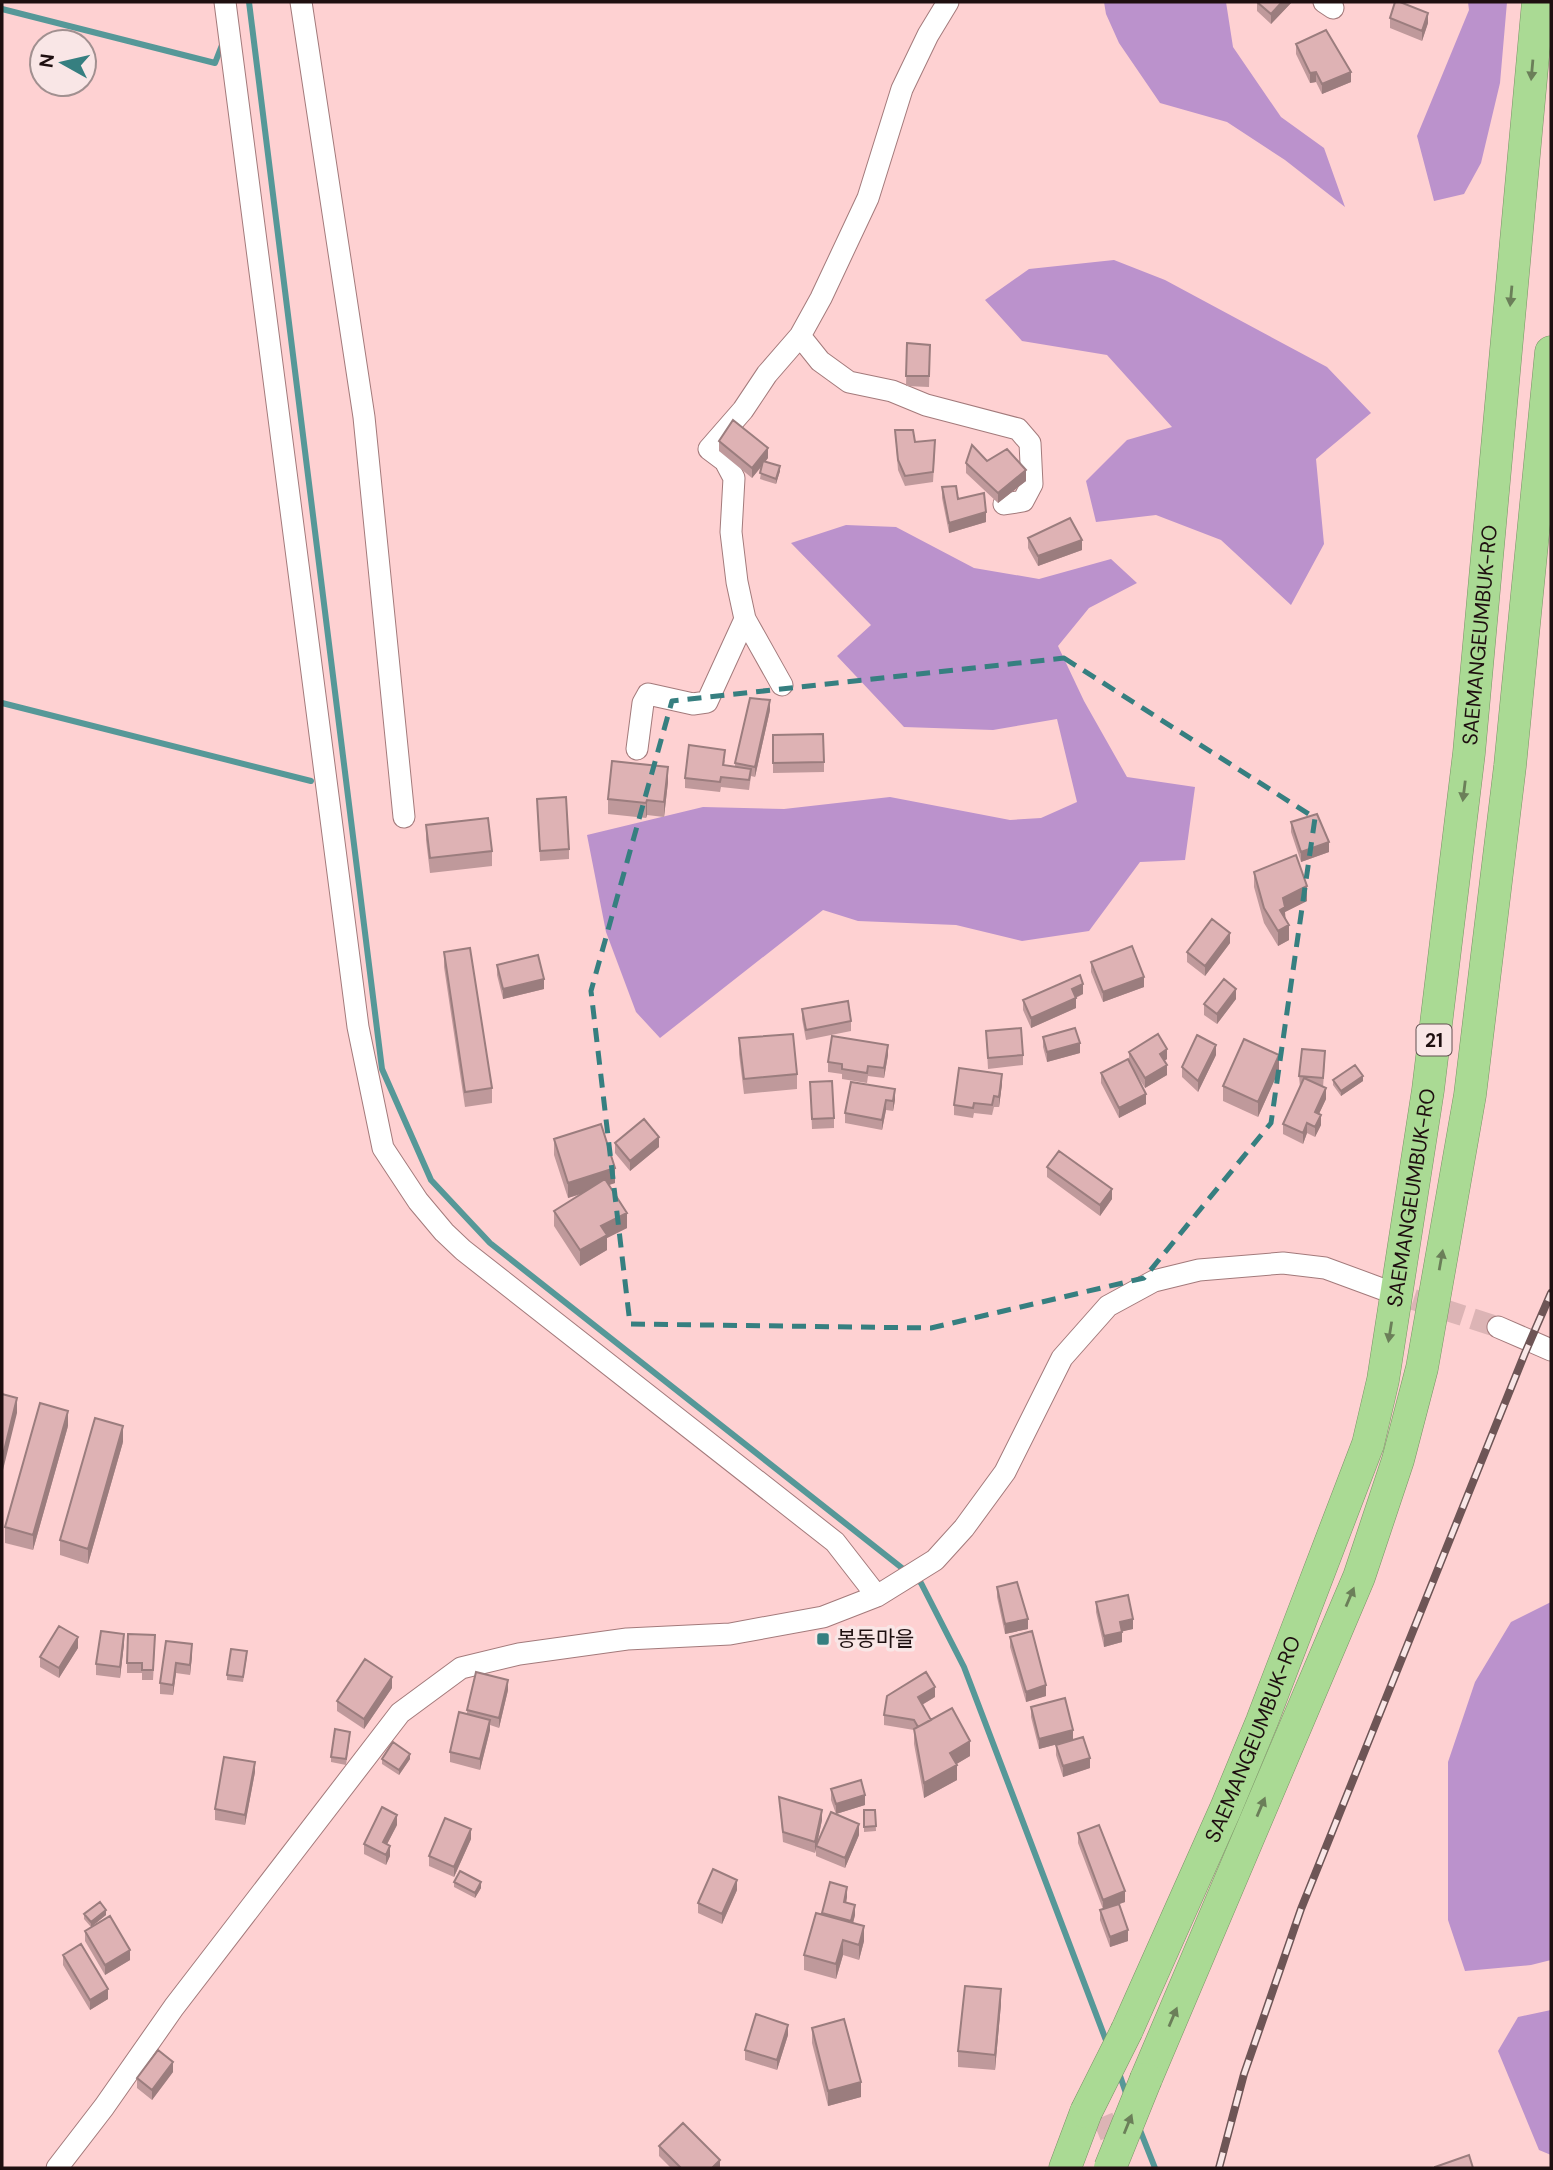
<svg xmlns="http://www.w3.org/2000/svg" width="1553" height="2170" font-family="'DM Sans','Noto Sans KR',sans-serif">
	<rect width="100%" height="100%" fill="#fed1d2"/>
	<path fill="#bb92cc" d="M1104 2H1226L1233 47 1281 117 1324 148 1345 207 1285 160 1227 122 1160 103 1119 43 1106 14Z
		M1468 2H1507L1500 83 1481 163 1464 194 1434 201 1417 136 1469 10Z
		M1114 260 1165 280 1327 367 1371 413 1316 459 1324 544 1291 605 1221 540 1156 515 1096 522 1086 481 1127 440 1172 427 1107 355 1022 341 985 300 1029 269Z
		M846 525 896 527 974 568 1039 579 1111 559 1137 583 1089 608 1058 646 1084 701 1127 777 1195 787 1185 860 1140 862 1089 931 1022 941 956 925 858 921 823 910 660 1038 636 1012 606 932 587 835 703 807 784 809 890 797 1010 820 1041 818 1077 802 1057 719 993 730 904 727 837 656 871 625 791 543Z
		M1551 1602V1960L1531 1965 1465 1971 1448 1920V1762L1475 1682 1511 1622Z
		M1551 2010V2155L1539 2150 1498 2051 1518 2017Z"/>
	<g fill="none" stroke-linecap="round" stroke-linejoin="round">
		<path stroke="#569898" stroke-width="6" d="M249 2 382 1069 431 1180 490 1243 921 1583 964 1667 1107 2043
			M2 9 215 63 222 45
			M2 703 311 781
			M1119 2073 1127 2096
			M1138 2125 1155 2168"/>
		<path stroke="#dcb4b5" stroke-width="21" stroke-dasharray="21 10" stroke-linecap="butt" d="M1384 1290 1498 1327
			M1091 2088 1118 2155"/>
		<g stroke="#a37a7b" stroke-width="23">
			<path id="minor" d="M225 2 358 1027 383 1148 418 1201 444 1232 463 1250 835 1542 877 1596
				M301 2 364 417 404 817
				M1324 2 1333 8
				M800 336 820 361 849 382 892 391 926 405 1018 429 1030 443 1032 484 1023 501 1004 504
				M782 685 745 619 737 582 731 532 734 478 725 461 709 449 743 410 767 374 800 336 821 298 868 198 902 89 928 35 948 2
				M637 749 643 703 648 694 693 704 707 702 745 619
				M1498 1327 1551 1350
				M57 2168 104 2107 174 2007 400 1713 461 1668 519 1654 627 1639 730 1634 823 1617 877 1596 935 1560 964 1528 1005 1472 1062 1358 1108 1306 1154 1281 1199 1270 1283 1263 1325 1268 1382 1289"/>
		</g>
		<g stroke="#799366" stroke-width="33">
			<g id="highway">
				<path id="s1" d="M1127 2030 1226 1808 1262 1721 1368 1444 1383 1380 1428 1090 1469 753 1538 2"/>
				<path d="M1146 2079 1359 1577 1398 1460 1422 1368 1470 1095 1510 766 1551 352"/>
				<path d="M1065 2168 1086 2112"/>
			</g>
		</g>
		<use href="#minor" stroke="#fff" stroke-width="21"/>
		<use href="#highway" stroke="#aada94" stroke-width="32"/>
		<g stroke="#6e5556" stroke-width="8">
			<path id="rail" d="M1219 2168 1244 2074 1301 1909 1525 1353 1551 1293"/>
		</g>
		<use href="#rail" stroke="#f9e6e6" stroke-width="5" stroke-dasharray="16" stroke-linecap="butt"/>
		<g stroke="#799366" stroke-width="33" stroke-linecap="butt">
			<path id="highway-bridge" d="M1086 2112 1127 2030
				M1110 2168 1146 2079"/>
		</g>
		<use href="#highway-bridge" stroke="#aada94" stroke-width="32"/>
	</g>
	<path fill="#bf999b" d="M1257 2H1292L1271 24 1257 11Z
		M1390 18 1428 23 1422 41 1390 28Z
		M1296 44 1351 82 1322 94 1316 82 1310 83 1296 54Z
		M907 343 930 355 929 387 906 386Z
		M895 430 915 442 935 450 933 482 905 486 898 470Z
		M719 441 768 458 765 462 780 471 776 484 760 479 762 466 752 478 719 451Z
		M987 461 1026 481 998 503 966 473V463Z
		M942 487 958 499 986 522 949 533 942 498Z
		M1028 538 1082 550 1038 566 1028 548Z
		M770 710 755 777 751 776 749 790 721 787 720 792 685 788V778L725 760 724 765 735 767V763Z
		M773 735 824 762V772L773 773Z
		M668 782 664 817 647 815 646 818 608 814V799Z
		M537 799 569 849V859L540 861Z
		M1291 822 1329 852 1301 862 1291 832Z
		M426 825 492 851V866L430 873 426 840Z
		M1254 872 1307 901 1285 912 1289 940 1278 946 1264 923 1254 887Z
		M1230 943 1205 976 1187 962V952Z
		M444 952 492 1088V1103L465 1107 444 967Z
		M1091 962 1144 987 1103 1002 1091 972Z
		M497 965 544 989 503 999 497 975Z
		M1083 994 1076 998V1008L1031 1028 1023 1010V1000Z
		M1236 999 1217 1024 1204 1015V1004Z
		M802 1009 851 1021V1031L806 1040 802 1019Z
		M986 1031 1023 1055V1065L988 1069Z
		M1043 1037 1080 1053 1047 1062 1043 1047Z
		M739 1038 797 1074V1089L744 1094 739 1054Z
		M1129 1052 1167 1059 1164 1061 1167 1075 1145 1088 1131 1066 1146 1104 1119 1118 1101 1083V1073L1129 1062Z
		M888 1055 884 1078 868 1076 867 1083 842 1079V1074L828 1072V1062Z
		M1216 1055 1198 1092 1182 1077V1067Z
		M1325 1061 1323 1087 1326 1099 1319 1114 1321 1125 1315 1137 1307 1133 1303 1144 1283 1134V1124L1300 1087 1299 1076Z
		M1279 1070 1258 1117 1223 1101V1086Z
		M1333 1080 1363 1081 1341 1096 1333 1085Z
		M810 1082 834 1118V1128L812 1129Z
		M851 1082 895 1100 893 1111 886 1110 882 1130 845 1123V1113Z
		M1002 1084 999 1107H994L992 1115 974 1113 973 1118 954 1115V1105Z
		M554 1139 615 1183 609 1185 627 1228 607 1238V1250L580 1266 554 1226V1211L583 1193 568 1198 554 1155Z
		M615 1143 659 1147 630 1171 615 1153Z
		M1047 1167 1112 1199 1100 1216 1047 1177Z
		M68 1426 33 1550 5 1543V1527Z
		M123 1442 88 1564 60 1555V1540Z
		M997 1587 1028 1629 1005 1634 997 1597Z
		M1096 1602 1133 1629 1122 1631V1642L1104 1647 1096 1612Z
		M1010 1637 1046 1696 1026 1702 1010 1647Z
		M166 1641 192 1655 190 1675 176 1673 173 1695 160 1694V1683Z
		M124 1644 120 1678 96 1675V1664Z
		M155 1645 153 1680H142V1673H127V1663Z
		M78 1648 59 1678 40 1667V1657Z
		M247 1656 243 1682 227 1680V1675Z
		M392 1688 364 1729 337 1711V1701Z
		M508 1690 499 1728 490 1725V1730L480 1770 450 1762V1752L467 1714V1710Z
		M935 1697 922 1705 931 1720 970 1756 956 1764 957 1780 924 1798 914 1744V1730L884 1725V1715Z
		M1031 1707 1073 1740 1090 1768 1063 1777 1056 1755V1745L1073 1740 1039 1749 1031 1717Z
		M350 1737 346 1765 331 1762V1757Z
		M382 1759H410L399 1775 382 1764Z
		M255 1772 245 1825 215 1820V1809Z
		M831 1789 865 1805 836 1814 831 1800Z
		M779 1797 822 1820 817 1844 859 1835 845 1868 816 1856V1847L815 1853 783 1842Z
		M864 1810H875L876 1831 864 1832Z
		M397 1825 387 1844 390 1856 386 1865 364 1854V1844Z
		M1078 1833 1125 1902 1119 1904 1128 1941 1110 1947 1100 1920V1910L1103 1909 1078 1843Z
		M471 1839 454 1877 429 1866V1856Z
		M454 1882 481 1888 475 1898 454 1887Z
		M830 1882 847 1897 846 1903 855 1915 853 1923 864 1941 859 1960 843 1955 836 1979 804 1970V1955L822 1915Z
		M737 1890 722 1924 698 1913V1903Z
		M84 1914 106 1915 91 1927 84 1919Z
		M85 1931 130 1960 105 1975 85 1941Z
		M63 1955 108 1999 90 2010 63 1965Z
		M1001 2004 995 2070 958 2067V2051Z
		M812 2028 861 2097 828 2106 812 2043Z
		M788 2035 777 2070 745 2060V2050Z
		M173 2072 152 2100 137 2088V2078Z
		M659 2146 720 2168H671L659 2156Z"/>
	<path fill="#9b7d7e" d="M1282 2H1292L1271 24V14Z
		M1428 13V23L1422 41V31Z
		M1316 72V82L1310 83V73Z
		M1351 72V82L1322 94V84Z
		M768 448V458L752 478V468Z
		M780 466V471L776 484V479Z
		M1026 470V481L998 503V493Z
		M986 512V522L949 533V523Z
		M1082 540V550L1038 566V556Z
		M770 700V710L755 777V767Z
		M668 767V782L664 817V802Z
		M647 800V815L646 818V803Z
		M1329 842V852L1301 862V852Z
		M1307 886V901L1285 912V922L1280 910 1283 898Z
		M1289 925V940L1278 946V931Z
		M1230 933V943L1205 976V966Z
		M1144 977V987L1103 1002V992Z
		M544 979V989L503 999V989Z
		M1083 984V994L1072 999V989Z
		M1236 989V999L1217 1024V1014Z
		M1076 998V1008L1031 1028V1018Z
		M1080 1043V1053L1047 1062V1052Z
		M888 1045V1055L884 1078V1068Z
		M1216 1045V1055L1198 1092V1081Z
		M1167 1049V1059L1160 1064V1054Z
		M1279 1055V1070L1258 1117V1102Z
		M1167 1065V1075L1145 1088V1078Z
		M1002 1074V1084L999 1107V1097Z
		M1363 1076V1081L1341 1096V1091Z
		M1326 1088V1099L1315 1122V1112Z
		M895 1089V1100L893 1111V1101Z
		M1146 1094V1104L1119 1118V1108Z
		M886 1100V1110L882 1130V1120Z
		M1321 1115V1125L1315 1137V1127Z
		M1307 1123V1133L1303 1144V1133Z
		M659 1137V1147L630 1171V1161Z
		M615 1168V1183L568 1198V1183Z
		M1112 1189V1199L1100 1216V1205Z
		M627 1213V1228L607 1238V1250L580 1266V1250L601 1226Z
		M17 1398V1413L2 1474V1459Z
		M68 1411V1426L33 1550V1535Z
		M123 1426V1442L88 1564V1549Z
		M1028 1619V1629L1005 1634V1624Z
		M1133 1619V1629L1120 1632V1622Z
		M1122 1632V1642L1104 1647V1636Z
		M124 1634V1644L120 1678V1667Z
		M78 1637V1648L59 1678V1668Z
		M192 1644V1655L190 1675V1665Z
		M176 1663V1673L173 1695V1685Z
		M392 1677V1688L364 1729V1719Z
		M508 1680V1690L499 1728V1718Z
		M1046 1685V1696L1026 1702V1692Z
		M935 1687V1697L918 1707V1697Z
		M490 1720V1730L480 1770V1759Z
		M1073 1730V1740L1039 1749V1739Z
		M970 1741V1756L950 1768V1753Z
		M410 1754V1759L399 1775V1770Z
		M1090 1758V1768L1063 1777V1766Z
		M255 1762V1772L245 1825V1815Z
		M957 1765V1780L924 1798V1783Z
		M865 1795V1805L836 1814V1804Z
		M822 1810V1820L815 1853V1842Z
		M397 1815V1825L383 1852V1842Z
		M859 1824V1835L845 1868V1858Z
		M471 1829V1839L454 1877V1867Z
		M390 1846V1856L386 1865V1855Z
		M737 1880V1890L722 1924V1914Z
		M481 1882V1888L475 1898V1893Z
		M847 1887V1897L844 1912V1902Z
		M1125 1891V1902L1103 1910V1900Z
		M855 1905V1915L851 1931V1921Z
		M106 1910V1915L91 1927V1922Z
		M864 1926V1941L859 1960V1945Z
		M1128 1930V1941L1110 1947V1937Z
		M843 1940V1955L836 1979V1964Z
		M130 1950V1960L105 1975V1965Z
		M108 1989V1999L90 2010V2000Z
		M1001 1989V2004L995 2070V2055Z
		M788 2025V2035L777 2070V2060Z
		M173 2062V2072L152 2100V2090Z
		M861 2082V2097L828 2106V2091Z
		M720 2160V2168H712Z"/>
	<path fill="#deb2b4" stroke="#9b7d7e" stroke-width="2" d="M1257 2H1282L1271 14Z
		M1395 2H1400L1428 13 1422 31 1390 18Z
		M1326 30 1351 72 1322 84 1316 72 1310 73 1296 44Z
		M907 343 930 345 929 376H906Z
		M733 420 768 448 752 468 719 441Z
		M895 430H913L915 442 935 440 933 472 905 476 898 460Z
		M972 445 987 461 1007 449 1026 470 998 493 966 463Z
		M763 461 780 466 776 479 760 473Z
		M956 486 958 499 984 493 986 512 949 523 942 487Z
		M1070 518 1082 540 1038 556 1028 538Z
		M750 698 770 700 755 767 735 763Z
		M823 734 824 762 773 763V735Z
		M689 745 725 750 723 765 751 769 749 780 721 777 720 782 685 778Z
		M612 761 668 767 664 802 647 800 646 803 608 799Z
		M566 797 569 849 540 851 537 799Z
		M1317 814 1329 842 1301 852 1291 822Z
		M488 818 492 851 430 858 426 825Z
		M1296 855 1307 886 1283 898 1285 907 1280 910 1289 925 1278 931 1264 908 1254 872Z
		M1212 919 1230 933 1205 966 1187 952Z
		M1132 946 1144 977 1103 992 1091 962Z
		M470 948 492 1088 465 1092 444 952Z
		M538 955 544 979 503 989 497 965Z
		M1080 975 1083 984 1072 989 1076 998 1031 1018 1023 1000Z
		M1224 979 1236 989 1217 1014 1204 1004Z
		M848 1001 851 1021 806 1030 802 1009Z
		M1021 1028 1023 1055 988 1058 986 1031Z
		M1075 1028 1080 1043 1047 1052 1043 1037Z
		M793 1034 797 1074 744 1079 739 1038Z
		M1158 1034 1167 1049 1160 1054 1167 1065 1145 1078 1129 1052Z
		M1197 1035 1216 1045 1198 1081 1182 1067Z
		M832 1036 888 1045 884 1068 868 1066 867 1073 842 1069V1064L828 1062Z
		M1244 1039 1279 1055 1258 1102 1223 1086Z
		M1302 1049 1325 1051 1323 1078 1299 1076Z
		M1128 1059 1146 1094 1119 1108 1101 1073Z
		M1355 1065 1363 1076 1341 1091 1333 1080Z
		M959 1068 1002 1074 999 1097 994 1096 992 1105 974 1103 973 1108 954 1105Z
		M1304 1078 1326 1088 1315 1112 1321 1115 1315 1127 1307 1123 1303 1133 1283 1124Z
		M832 1081 834 1118 812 1119 810 1082Z
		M851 1082 895 1089 893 1101 886 1100 882 1120 845 1113Z
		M644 1119 659 1137 630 1161 615 1143Z
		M601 1124 615 1168 568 1183 554 1139Z
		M1059 1151 1112 1189 1100 1205 1047 1167Z
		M605 1179 627 1213 601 1226 607 1235 580 1250 554 1211Z
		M2 1394 17 1398 2 1459Z
		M40 1403 68 1411 33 1535 5 1527Z
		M95 1418 123 1426 88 1549 60 1540Z
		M1017 1582 1028 1619 1005 1624 997 1587Z
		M1128 1595 1133 1619 1120 1622 1122 1632 1104 1636 1096 1602Z
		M59 1626 78 1637 59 1668 40 1657Z
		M101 1631 124 1634 120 1667 96 1664Z
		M1032 1631 1046 1685 1026 1692 1010 1637Z
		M128 1634 155 1635 153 1670H142V1663H127Z
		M166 1641 192 1644 190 1665 176 1663 173 1685 160 1683Z
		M231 1649 247 1651 243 1677 227 1675Z
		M365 1659 392 1677 364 1719 337 1701Z
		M476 1672 508 1680 499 1718 467 1710Z
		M926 1672 935 1687 918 1697 931 1720 918 1727 914 1720 884 1715 887 1696Z
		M1065 1698 1073 1730 1039 1739 1031 1707Z
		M952 1708 970 1741 950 1753 957 1765 924 1783 914 1729Z
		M459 1712 490 1720 480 1759 450 1752Z
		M335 1729 350 1732 346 1759 331 1757Z
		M1083 1737 1090 1758 1063 1766 1056 1745Z
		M393 1742 410 1754 399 1770 382 1759Z
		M224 1757 255 1762 245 1815 215 1809Z
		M861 1780 865 1795 836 1804 831 1789Z
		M779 1797 822 1810 815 1842 783 1832Z
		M382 1807 397 1815 383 1842 390 1846 386 1855 364 1844Z
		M864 1810H875L876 1826 864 1827Z
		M831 1812 859 1824 845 1858 816 1846Z
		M445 1818 471 1829 454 1867 429 1856Z
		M1099 1825 1125 1891 1103 1900 1078 1833Z
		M713 1869 737 1880 722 1914 698 1903Z
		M460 1871 481 1882 475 1893 454 1882Z
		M830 1882 847 1887 844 1902 855 1905 851 1921 822 1913Z
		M100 1902 106 1910 91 1922 84 1914Z
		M1119 1904 1128 1930 1110 1937 1100 1910Z
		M816 1913 864 1926 859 1945 843 1940 836 1964 804 1955Z
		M110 1916 130 1950 105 1965 85 1931Z
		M81 1944 108 1989 90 2000 63 1955Z
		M965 1986 1001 1989 995 2055 958 2051Z
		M756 2014 788 2025 777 2060 745 2050Z
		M844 2019 861 2082 828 2091 812 2028Z
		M158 2050 173 2062 152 2090 137 2078Z
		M683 2123 720 2160 712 2168H681L659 2146Z
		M1469 2155 1473 2168H1435V2167Z"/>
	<defs><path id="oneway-solid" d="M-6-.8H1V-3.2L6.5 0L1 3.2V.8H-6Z" transform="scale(1.75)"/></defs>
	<g fill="#6b7f59">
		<use href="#oneway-solid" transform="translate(1532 70) rotate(95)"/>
		<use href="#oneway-solid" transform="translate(1511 296) rotate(95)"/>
		<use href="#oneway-solid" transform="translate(1464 791) rotate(97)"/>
		<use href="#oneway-solid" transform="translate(1441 1260) rotate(-80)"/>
		<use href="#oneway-solid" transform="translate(1390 1332) rotate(99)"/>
		<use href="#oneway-solid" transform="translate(1350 1597) rotate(-67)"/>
		<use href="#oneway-solid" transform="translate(1261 1807) rotate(-67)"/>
		<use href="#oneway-solid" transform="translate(1173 2017) rotate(-67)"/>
		<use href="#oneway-solid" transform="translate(1128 2124) rotate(-68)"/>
	</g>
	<path fill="none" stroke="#367f80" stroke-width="5" stroke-dasharray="14 9" stroke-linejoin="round" d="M1064 658 1315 818 1271 1123 1144 1278 931 1328 630 1324 591 991 672 701Z"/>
	<rect fill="#367f80" stroke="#f9e6e6" stroke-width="2.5" x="816" y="1632" width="14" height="14" rx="3.5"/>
	<g text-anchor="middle" stroke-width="7" stroke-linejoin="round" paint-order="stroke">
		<rect fill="#f9e6e6" stroke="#605050" stroke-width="2" x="1416.5" y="1024.5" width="35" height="31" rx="5"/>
		<g font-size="19" font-weight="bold" fill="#1e0f10">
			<text x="1434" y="1047">21</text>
		</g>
		<g font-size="21" fill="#1e0f10" stroke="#f9e6e6">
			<text dy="7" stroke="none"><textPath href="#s1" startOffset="1451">SAEMANGEUMBUK-RO</textPath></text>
			<text dy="7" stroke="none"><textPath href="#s1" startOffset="884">SAEMANGEUMBUK-RO</textPath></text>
			<text dy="7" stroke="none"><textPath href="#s1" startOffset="317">SAEMANGEUMBUK-RO</textPath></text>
		</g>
		<g font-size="21" fill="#1e0f10" stroke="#f9e6e6" text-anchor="start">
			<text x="837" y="1646">봉동마을</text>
		</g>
	</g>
	<rect width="1553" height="2170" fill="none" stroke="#1e0f10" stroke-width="7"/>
	<g transform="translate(63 63) rotate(278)"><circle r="33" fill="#f9e6e6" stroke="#a19090" stroke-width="2"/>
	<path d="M0-5L12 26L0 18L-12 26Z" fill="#367f80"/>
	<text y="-10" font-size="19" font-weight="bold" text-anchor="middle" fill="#1e0f10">N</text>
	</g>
</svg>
